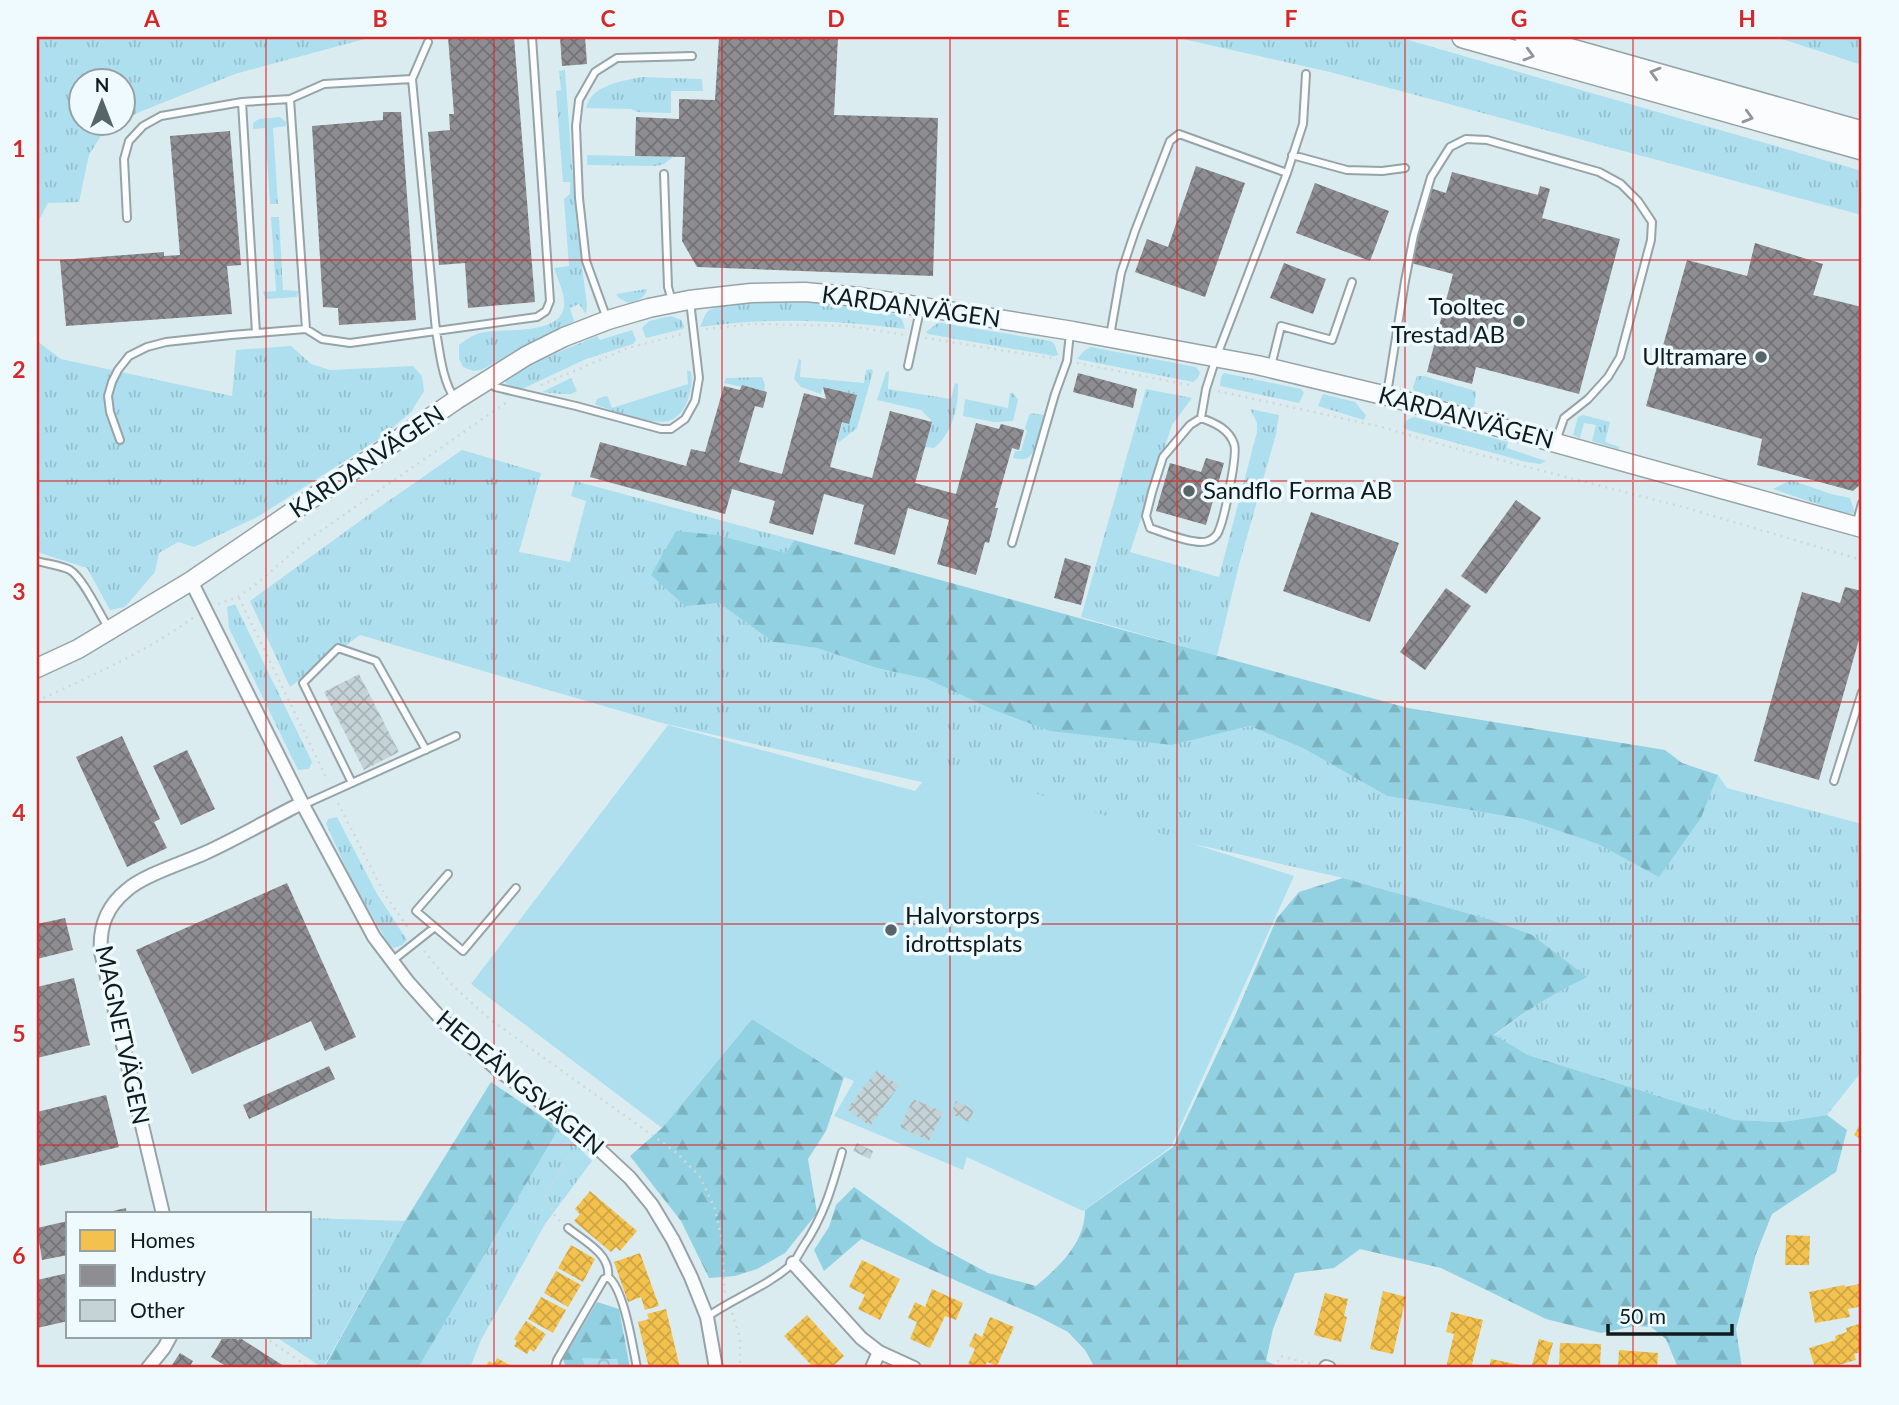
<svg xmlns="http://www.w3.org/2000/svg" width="1899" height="1405" font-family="Lato,sans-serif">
	<defs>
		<pattern id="grass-tufts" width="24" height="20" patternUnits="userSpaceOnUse" patternTransform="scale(1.75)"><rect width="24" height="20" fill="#addfee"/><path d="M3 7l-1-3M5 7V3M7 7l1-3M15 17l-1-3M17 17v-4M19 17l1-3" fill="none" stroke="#94bfcc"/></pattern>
		<pattern id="forest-firs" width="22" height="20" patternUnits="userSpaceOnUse" patternTransform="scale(1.75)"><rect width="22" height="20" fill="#91d1e2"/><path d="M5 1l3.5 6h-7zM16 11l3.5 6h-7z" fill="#7cb3c1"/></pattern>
		<pattern id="park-crowns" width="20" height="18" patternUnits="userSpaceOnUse" patternTransform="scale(1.75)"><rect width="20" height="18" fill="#addfee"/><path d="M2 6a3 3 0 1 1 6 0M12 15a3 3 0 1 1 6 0" fill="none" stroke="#94bfcc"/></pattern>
		<pattern id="homes-cross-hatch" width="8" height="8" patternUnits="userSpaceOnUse" patternTransform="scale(1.75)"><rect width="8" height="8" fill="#f2c14e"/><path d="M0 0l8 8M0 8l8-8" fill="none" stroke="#cea544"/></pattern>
		<pattern id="industry-cross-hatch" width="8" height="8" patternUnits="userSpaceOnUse" patternTransform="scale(1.75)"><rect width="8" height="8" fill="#8d8d92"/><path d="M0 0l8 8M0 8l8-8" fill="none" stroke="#727277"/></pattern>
		<pattern id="building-cross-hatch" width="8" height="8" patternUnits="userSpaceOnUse" patternTransform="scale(1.75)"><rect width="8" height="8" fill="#c5d3d7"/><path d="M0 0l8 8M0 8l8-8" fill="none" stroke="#a8b5b8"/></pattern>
	</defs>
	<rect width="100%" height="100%" fill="#dbecf1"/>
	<path fill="url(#grass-tufts)" d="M37 37H372L235 74 137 113 123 122 122 80H80V122L121 123 102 134 89 155 79 202 48 203 37 224Z
		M1174 37H1398L1862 171V215L1330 72Z
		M1776 37H1862V65Z
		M565 70 576 220 587 305 586 314 579 304 570 308 574 321 481 370 473 371 463 367 459 359V345C464 341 471 336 477 334 500 326 568 339 564 300 563 290 557 278 554 268L569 266 564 199 570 194V182H563L556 91 561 90 559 71Z
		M642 77 702 79 703 91H671V113L637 112 631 109 586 108C591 85 622 81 642 77Z
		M280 117 286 122V126L273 128 278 204H270L265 128 253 129V123L259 119Z
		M587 155 673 157 664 164 657 166 587 165Z
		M271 217H279L283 290 298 291 297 297 266 299 263 292 276 291Z
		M647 289C645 299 636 301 628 303L619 298 616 294Z
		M792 302 835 304 892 313C901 316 903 320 905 329 836 320 769 317 700 327 702 322 704 316 707 312 716 302 777 303 792 302Z
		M671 316 681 320 684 326 683 329 646 338 642 328 649 321Z
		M941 323 1051 341 1055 345 1058 355 1054 356 928 334 926 332 936 324Z
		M632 330 636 340 633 344 586 359 522 389 506 384 505 381 508 378 545 358 597 336 600 340Z
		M37 341 61 359 232 396 236 350 291 346 311 364 330 370 413 366 422 376 424 391 411 412 379 439 259 516 194 547 178 542 159 553 155 572 125 607 110 610 87 568 37 552Z
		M1091 347 1196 367 1200 372 1198 378 1193 382 1077 359 1084 351Z
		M799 359 801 360 800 377 864 383 866 370 872 369 873 372 857 428 838 443V438L843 421 850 419 857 395 823 387 821 394 801 387 794 379Z
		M687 370 691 372C693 382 691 390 688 399 685 408 680 416 671 420 654 427 612 411 595 404L597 399 606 396 608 397 612 408 688 384Z
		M889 371 888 389 951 399 955 383 958 384C959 406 952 434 934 448L924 447 931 420 921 410 877 400 886 372Z
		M1224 373 1301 389 1304 393 1299 403 1220 386 1221 377Z
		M1417 376H1424L1476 391 1474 409 1419 394 1414 391 1413 387Z
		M762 377 765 385 764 392 724 383 726 378Z
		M571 378 577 391 571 394H561L542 392Z
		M1146 389 1192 398 1172 425 1130 552 1219 577 1257 432V423L1250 409 1279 415 1276 434 1239 565 1217 656 1081 617Z
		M1010 393 1014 394 1018 400 1013 421 994 422 963 416 965 399 1008 408Z
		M1323 394 1355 402 1366 415 1364 420 1318 406Z
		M1031 413 1044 415C1041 424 1038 450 1030 456 1026 461 1018 459 1013 458L1015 451H1021L1027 431 1025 428 1029 415Z
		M1583 415 1610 422 1605 442 1620 447 1618 449 1592 441 1596 425 1584 423 1580 438 1573 435 1578 417Z
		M1414 417 1508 442 1507 448 1546 461 1540 464 1527 462 1408 430 1403 427 1407 420Z
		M462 450 541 473 519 552 570 562 586 501 571 496 575 481 794 540 786 553 718 535 685 605 719 603 773 642 817 648 875 668 927 679 989 708 1172 745 1250 726 1303 748 1387 796 1523 819 1598 844 1659 876 1701 818 1718 775 1727 788 1862 824V1071L1827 1115 1782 1122 1735 1120 1528 1055 1494 1036C1523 1012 1553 994 1586 977L1488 919 1343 878 662 723 360 635 290 687 250 601 371 513Z
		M1791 480 1831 494 1850 498 1855 513 1847 514 1773 489Z
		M235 604 312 762 309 769 298 770 229 628 227 607Z
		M337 817 377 894 407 940 402 945 394 948 389 945 352 881 326 824 328 819Z
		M559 1128 592 1161 545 1224 481 1340 470 1368H418Z
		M310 1218 405 1221 323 1368 276 1337H310Z"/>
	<path fill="url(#forest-firs)" d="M676 531 718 535 786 553 794 540 1408 708 1665 750 1682 763 1718 775 1701 818 1659 877 1598 844 1523 819 1387 796 1303 748 1250 726 1172 745 1050 731 989 708 927 679 876 668 817 648 773 642 719 603 685 606 651 575Z
		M1343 878 1488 919 1532 935 1587 977C1553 994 1523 1012 1494 1035L1528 1055 1735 1120 1782 1122 1827 1115 1847 1130 1836 1172 1772 1214 1756 1254 1736 1329 1742 1368H1678L1666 1339 1651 1327 1635 1326 1601 1333 1546 1319 1441 1268 1360 1249 1334 1268 1295 1273 1273 1329 1266 1361 1282 1368H1095L1085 1350 1068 1332 1037 1316 861 1239 824 1271 814 1250 829 1227 836 1205 854 1187 934 1244 988 1273 1036 1286C1059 1267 1085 1243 1085 1210L1173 1147 1234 1018 1277 918 1299 892Z
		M752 1019 844 1077 826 1131 808 1159 817 1213 785 1253 757 1269 735 1276 709 1278 681 1221 630 1156 662 1128Z
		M491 1082 559 1128 418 1368H324L405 1221Z
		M597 1302 619 1309 630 1368H618L617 1359H583L586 1368H566L563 1359Z"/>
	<path fill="url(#park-crowns)" d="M582 1358 617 1359 618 1368H586Z"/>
	<path fill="#addfee" d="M668 725 915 791 932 771 947 765 1294 876 1171 1147 1083 1211 967 1157 963 1170 834 1116 854 1081 844 1077 752 1019 662 1128 471 984Z"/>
	<path fill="url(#homes-cross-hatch)" d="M1862 1121V1140L1854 1135Z
		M590 1191 637 1231 620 1251 616 1247 611 1252 574 1221 580 1214 575 1209Z
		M1786 1235 1810 1236 1809 1265H1785Z
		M571 1245 595 1259 583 1282 558 1268Z
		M640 1253 659 1306 645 1310 641 1297 628 1302 614 1262Z
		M862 1260 900 1279 880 1320 858 1309 865 1295 849 1287Z
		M556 1271 581 1285 568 1307 544 1293Z
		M1859 1284 1862 1306 1848 1309 1850 1317 1815 1323 1809 1292 1844 1285 1845 1287Z
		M932 1289 963 1303 956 1320 945 1316 930 1348 910 1339 917 1322 908 1318 915 1302 925 1307Z
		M1383 1291 1406 1297 1393 1354 1370 1349Z
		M1325 1293 1348 1299 1344 1316 1347 1317 1341 1342 1314 1335Z
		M541 1297 566 1310 553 1333 528 1319Z
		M666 1309 680 1368H649L638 1322 649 1319 647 1314Z
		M1451 1312 1483 1320 1471 1368H1446L1454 1334 1446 1332Z
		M807 1315 844 1356 831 1368H814L784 1336Z
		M990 1317 1014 1327 997 1366 987 1362 984 1368H977L968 1364 975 1349 969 1346 975 1333 982 1337Z
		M526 1321 546 1334 534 1352 530 1349 527 1354 514 1346 517 1341 514 1339Z
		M1862 1323V1352L1854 1354 1856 1360 1828 1368H1815L1809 1348 1836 1340 1835 1336 1847 1332 1846 1328Z
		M1539 1339 1553 1343 1546 1368 1532 1365Z
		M1560 1343 1601 1344 1600 1366H1594V1368L1559 1366Z
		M1619 1350 1658 1353 1657 1368H1618Z
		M497 1358 515 1368H485L489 1361 494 1364Z
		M1491 1359 1529 1367 1528 1368H1489Z"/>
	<path fill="url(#industry-cross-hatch)" d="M448 37H514L535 302 468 308 465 263 439 265 428 132 450 130 449 114H454Z
		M560 37H585L587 64 562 66Z
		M719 37H838L834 115 938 118 933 276 697 267 682 241 685 157 635 156 636 117 679 119V99L715 100Z
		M383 112H401L416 320 339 325 338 308 323 307 312 126 383 120Z
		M230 131 241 265 227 266 232 314 66 326 60 260 164 252V256L180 255 170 136Z
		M1196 166 1245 183 1205 297 1135 272 1147 239 1168 247Z
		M1452 172 1538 195 1540 186 1550 189 1542 218 1620 239 1579 394 1476 367 1472 384 1427 372 1453 274 1411 263 1430 188 1446 193Z
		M1315 183 1389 211 1370 261 1296 233Z
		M1755 243 1823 264 1813 295 1862 307V483L1853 491 1757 465 1762 439 1646 406 1687 260 1747 276Z
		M1284 263 1326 279 1313 314 1270 298Z
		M1078 373 1137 389 1133 408 1073 392Z
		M742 385 767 392 763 408 755 406 739 462 782 474 804 393 826 399 823 387 857 395 849 424 842 422 830 467 872 478 890 411 932 422 915 483 956 494 976 423 999 429 1001 424 1024 430 1019 450 1012 448 995 508H998L989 543 985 542 976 575 937 564 949 520 908 508 895 555 854 544 864 505 824 494 813 535 769 523 775 501 732 489 725 514 590 477 600 442 686 466 691 449 705 452 724 386 740 390Z
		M1206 458 1224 463 1206 525 1156 511 1170 463 1201 472Z
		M1516 500 1541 518 1486 594 1461 576Z
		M1311 512 1399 543 1370 622 1283 591Z
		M1065 558 1091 566 1081 605 1054 598Z
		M1845 587 1862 591V629L1819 780 1754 761 1802 592 1840 603Z
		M1446 588 1471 606 1425 670 1400 652Z
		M122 736 160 819 154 822 167 848 127 867 76 757Z
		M187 750 215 809 181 825 153 766Z
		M287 883 356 1037 325 1051 311 1021 192 1074 136 950Z
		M65 918 73 950 37 959V924Z
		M74 978 90 1045 37 1058V987Z
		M329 1066 335 1079 249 1119 243 1105Z
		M106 1095 119 1147 40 1166 37 1153V1112Z
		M126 1208 127 1214H104V1213Z
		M68 1221V1255L42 1260 37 1228Z
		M68 1273V1321L37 1328V1280Z
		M223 1337H233L238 1340 240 1338 287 1368H229L211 1357Z
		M180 1353 193 1361 189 1368H170Z"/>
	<path fill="url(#building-cross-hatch)" d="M359 674 399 752 364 770 324 692Z
		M877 1070 899 1086 870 1126 847 1109Z
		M913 1099 943 1112 929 1141 900 1127Z
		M956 1101 974 1110 969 1122 951 1114Z
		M857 1143 873 1151 870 1159 853 1151Z"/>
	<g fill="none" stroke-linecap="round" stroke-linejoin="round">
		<g stroke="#96a3a7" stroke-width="10">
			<path id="lane" d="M428 42 412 79 436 331C440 353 442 380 455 399
				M290 99 324 84 412 79
				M1292 155 1347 170 1382 171 1405 168
				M664 174 668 287 672 301
				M127 218 124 159 129 141 143 126 161 116 242 102
				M607 319 586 261 579 198 576 126 579 100 595 72 617 58 692 56
				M256 333 242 102 290 99 306 329
				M1110 336 1121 273 1135 231 1170 141 1179 134 1287 173
				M908 366 920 310
				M1271 366 1281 326 1332 340 1352 282
				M489 381 495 387 576 406 661 429H671L685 419 695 401 699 378 690 301
				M1387 394 1405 281 1414 235 1431 177 1450 147 1466 139 1487 140 1599 172 1621 184 1638 201 1652 222 1651 240 1620 357 1608 377 1588 399 1564 418 1556 441
				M1201 418C1215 423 1229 429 1234 444 1238 454 1224 519 1219 530 1218 535 1212 540 1208 541 1196 546 1162 532 1150 528L1146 516 1152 492 1163 457 1190 425 1201 418 1206 389 1216 358 1287 173 1303 124 1306 74
				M120 440 110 412 108 396 112 382 118 370 129 356 147 347 166 342 231 335 306 329 322 339 350 343 537 317 546 311 550 301 532 37
				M1856 525 1862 503
				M1012 543 1055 394 1067 361 1070 333
				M37 561C47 564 60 565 70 570 83 578 99 613 108 627
				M1834 781 1862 692
				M352 783 303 683 338 648 376 661 426 750
				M303 805 456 736
				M448 874 416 911 463 951 516 888
				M392 961 435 927
				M568 1228C584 1241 611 1254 608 1277
				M707 1317C734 1298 766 1287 791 1265 796 1261 799 1253 803 1247 824 1216 832 1187 842 1152
				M555 1368 557 1360 604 1279 608 1277C624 1288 633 1348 637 1368"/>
		</g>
		<g stroke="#96a3a7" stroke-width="16">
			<path id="street" d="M191 581 303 805 374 937 408 982 443 1021 497 1069 525 1089 601 1151 630 1178 652 1205 673 1240 691 1277 707 1317 716 1368
				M163 1214 101 952C99 927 106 907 127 890 144 875 183 863 205 853 238 838 270 819 302 803
				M793 1263 861 1338 879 1352 914 1368
				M1326 1367 1329 1368
				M148 1368 164 1348 170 1337
				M872 1368 879 1352"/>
		</g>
		<g stroke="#96a3a7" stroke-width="21">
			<path id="secondary" d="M37 668 78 649 191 581 456 400 526 356 564 337 608 320 649 308 689 300 751 293 805 292 860 297 1073 331 1257 365 1387 396 1862 528"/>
		</g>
		<g stroke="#96a3a7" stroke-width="24">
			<path id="primary" d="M1463 37 1862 149
				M1526 37 1862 132"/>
		</g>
		<path stroke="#d2d7d8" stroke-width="2.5" stroke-dasharray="2 5" stroke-linecap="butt" d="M706 329 752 324 849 326 905 335
			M925 338 1057 359
			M1077 363 1194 386
			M541 385 628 348 682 334
			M1218 391 1382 427 1450 447 1683 507 1862 560
			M239 598 328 781
			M218 604 238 597 254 586 306 541 507 402
			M37 701C91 676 146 652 194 617
			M338 803 384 893 410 931
			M424 951 453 986 491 1020 677 1153 700 1177 715 1209 721 1236 725 1294
			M560 1221 555 1216 546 1196 573 1148
			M732 1313 740 1338V1368
			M264 1337 310 1368
			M1275 1368 1280 1356 1312 1364"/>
		<use href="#lane" stroke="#fafcfd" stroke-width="6"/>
		<use href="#street" stroke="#fafcfd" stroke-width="12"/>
		<use href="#secondary" stroke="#fafcfd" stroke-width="18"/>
		<use href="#primary" stroke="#fafcfd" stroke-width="21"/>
	</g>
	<defs><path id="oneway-chevron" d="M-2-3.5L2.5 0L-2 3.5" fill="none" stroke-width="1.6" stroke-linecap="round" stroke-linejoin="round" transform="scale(1.75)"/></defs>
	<g stroke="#919799">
		<use href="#oneway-chevron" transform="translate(1529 55) rotate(16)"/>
		<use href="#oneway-chevron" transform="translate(1655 73) rotate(-164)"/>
		<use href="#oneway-chevron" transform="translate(1748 117) rotate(16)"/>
	</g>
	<path fill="none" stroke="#d62828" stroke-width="2" stroke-opacity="0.55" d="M266 37V1214M494 37V1368M722 37V1368M950 37V1368M1177 37V1368M1405 37V1368M1633 37V1368M37 260H1862M37 481H1862M37 702H1862M37 924H1862M37 1145H1862M266 1337V1368"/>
	<g fill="#576468" stroke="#eefafe" stroke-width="2.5">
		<circle cx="1519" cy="321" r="7"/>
		<circle cx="1761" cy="357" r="7"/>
		<circle cx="1189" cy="491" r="7"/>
		<circle cx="891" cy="930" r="7"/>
	</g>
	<g text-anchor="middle" stroke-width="7" stroke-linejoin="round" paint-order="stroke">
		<g font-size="24" fill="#101b1e" stroke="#eefafe">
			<text transform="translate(911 307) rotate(8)" y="8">KARDANVÄGEN</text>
			<text transform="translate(1466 418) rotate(15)" y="8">KARDANVÄGEN</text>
			<text transform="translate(367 462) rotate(-34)" y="8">KARDANVÄGEN</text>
			<text transform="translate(122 1035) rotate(78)" y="8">MAGNETVÄGEN</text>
			<text transform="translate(520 1083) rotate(40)" y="8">HEDEÄNGSVÄGEN</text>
		</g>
		<g font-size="24" fill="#101b1e" stroke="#eefafe" text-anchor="end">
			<text x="1505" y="315">Tooltec<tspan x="1505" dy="28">Trestad AB</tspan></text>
			<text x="1747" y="365">Ultramare</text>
			<text x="1203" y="499" text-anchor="start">Sandflo Forma AB</text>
			<text x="905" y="924" text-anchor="start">Halvorstorps<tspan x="905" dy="28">idrottsplats</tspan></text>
		</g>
	</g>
	<rect width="1899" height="1405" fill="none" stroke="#eefafe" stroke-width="77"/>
	<rect x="66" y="1212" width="245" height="126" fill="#eefafe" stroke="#95a1a4" stroke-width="2"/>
	<rect x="80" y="1230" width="35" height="21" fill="#f2c14e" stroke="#95a1a4" stroke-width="2"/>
	<text x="130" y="1248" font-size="21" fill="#101b1e">Homes</text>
	<rect x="80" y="1265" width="35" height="21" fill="#8d8d92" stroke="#95a1a4" stroke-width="2"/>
	<text x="130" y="1282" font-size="21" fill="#101b1e">Industry</text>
	<rect x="80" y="1300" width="35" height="21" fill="#c5d3d7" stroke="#95a1a4" stroke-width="2"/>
	<text x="130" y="1318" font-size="21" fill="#101b1e">Other</text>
	<g transform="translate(102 102)"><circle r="33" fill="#eefafe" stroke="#95a1a4" stroke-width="2"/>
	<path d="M0-5L12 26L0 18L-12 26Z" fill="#576468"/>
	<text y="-10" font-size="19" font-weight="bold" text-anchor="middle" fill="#101b1e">N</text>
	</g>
	<path d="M1608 1324v10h124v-10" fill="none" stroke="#101b1e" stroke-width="3.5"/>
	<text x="1619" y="1324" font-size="21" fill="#101b1e" stroke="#eefafe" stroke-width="5" paint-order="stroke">50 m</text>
	<rect x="38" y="38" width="1822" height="1328" fill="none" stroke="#d62828" stroke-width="2.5"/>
	<g font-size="23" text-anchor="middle" font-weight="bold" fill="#d62828">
		<text x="152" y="27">A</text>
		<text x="380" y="27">B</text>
		<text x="608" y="27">C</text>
		<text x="836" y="27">D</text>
		<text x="1063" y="27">E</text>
		<text x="1291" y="27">F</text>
		<text x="1519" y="27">G</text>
		<text x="1747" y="27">H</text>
		<text x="19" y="157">1</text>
		<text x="19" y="378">2</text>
		<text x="19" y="600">3</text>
		<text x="19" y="821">4</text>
		<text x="19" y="1042">5</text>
		<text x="19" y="1264">6</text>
	</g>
</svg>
